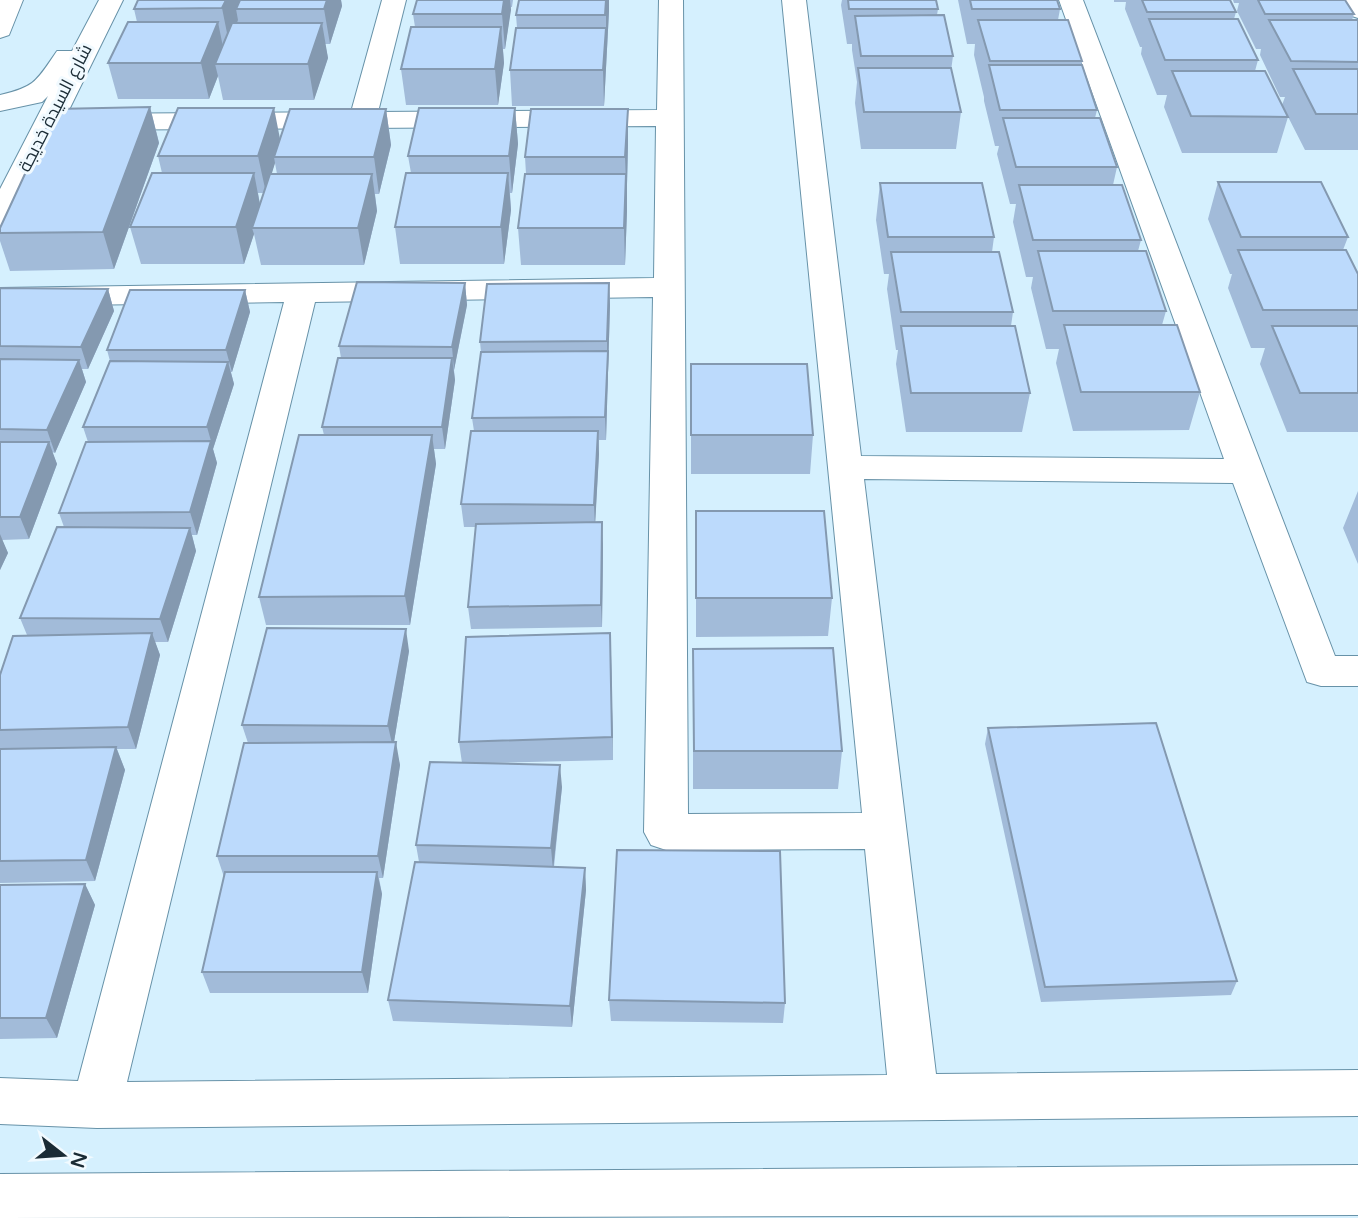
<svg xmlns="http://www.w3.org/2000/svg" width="1358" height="1218" font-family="'Varela Round',Cairo,sans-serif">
	<rect width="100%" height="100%" fill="#d5f0fe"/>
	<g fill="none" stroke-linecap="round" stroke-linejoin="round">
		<g stroke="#6792a8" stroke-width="2">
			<path id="minor" d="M0 0H23L9 35 0 38Z
				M99 0H123L67 114 351 112 382 0H406L378 112 657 110 659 0H683L688 814 862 813 782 0H806L861 456 1224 459 1059 0H1083L1335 656H1358V686H1321L1307 682 1233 483 864 479 936 1074 1358 1070V1116L97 1128 0 1124V1078L78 1081 284 302 0 306V288L654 278 656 126 58 130 15 217 10 223 0 226V189L48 96 42 102 0 111V95C36 87 37 80 57 51H72ZM653 297 644 832 651 845 666 850 865 849 887 1075 127 1082 315 302Z
				M1340 0H1358V18L1349 15Z
				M1358 1165V1215L0 1218V1174Z"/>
		</g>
		<use href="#minor" fill="#fff" fill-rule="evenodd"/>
	</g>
	<path fill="#a2bbd9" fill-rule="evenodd" d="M138 0H341L342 6 330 44H325L328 58 314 100H223L218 76 209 99H118L108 63 137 22 134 9Z
		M417 0H513L512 7H511L505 49H503L504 63 498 105H406L401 69 415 27 413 14Z
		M842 0H936L938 9 937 15 953 56 951 71 961 112 956 149H861L855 103 857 82 852 50V44H847L841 5Z
		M958 0H1057L1060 9 1058 20 1082 61 1081 65 1097 110 1095 118 1117 167 1113 185 1141 240 1138 251 1166 311 1162 325 1200 392 1189 430 1073 431 1056 363 1059 349H1046L1031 288 1033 277H1026L1013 222 1016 204H1010L997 154 999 146H995L984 101V97L974 55 975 44H967Z
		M1114 0H1230L1236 12 1234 19 1258 60 1255 71 1288 117 1277 153H1182L1164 107 1167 95H1157L1141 54 1142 47H1140L1125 9 1126 2H1114Z
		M1233 0H1345L1354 14 1352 20H1358V150H1305L1282 105 1285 97H1280L1260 55 1261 49H1256L1237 11 1239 3H1234Z
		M609 11 604 106H512L510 70 517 28 516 15Z
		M150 107 159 143 114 269 10 271 0 241V228Z
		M515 108 518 144 512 193H510L511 210 504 264H400L395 227 411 173 408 156Z
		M386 109 391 145 379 194H375L377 211 364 265H261L254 234 244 264H141L130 227 162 173 158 156 280 139ZM275 163 277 174H271ZM258 193H264L260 204Z
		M628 109V145L627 184V211L625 265H521L518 228 526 174 525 157Z
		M1218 182 1348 237 1343 250 1358 274V432H1287L1260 364 1265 348H1251L1228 288 1232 274H1230L1208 219Z
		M880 183 994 237 992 252 1013 312 1011 326 1030 393 1022 432H906L896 364 898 350H896L887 289 889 274H884L876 220Z
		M465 283 467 305 454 370 455 380 445 449H434L436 464 410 625H266L259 597 324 435 322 427 341 358 339 346Z
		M609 283 610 305 606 440H599V454L595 522 603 545 602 627 471 629 468 607 476 527H464L461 504 474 431 472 418 481 352 480 342Z
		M0 288 108 289 114 311 88 369H82L86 382 55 453 52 452 57 464 29 539 2 540 8 553 0 570Z
		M245 290 250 312 232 372H231L234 384 213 449 217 463 197 535H192L196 551 168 642H155L160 655 136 749H117L125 770 95 881 0 883V675L27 635 20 618 64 527 59 513 88 442 83 427 110 361 107 350Z
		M691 364 813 435 810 474H691Z
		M1358 491V564L1343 528Z
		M696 511 832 598 828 636 696 637Z
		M693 649 842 751 838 789H693Z
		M409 651 394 742 400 765 383 878H379L382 894 368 993H210L202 972 224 877 217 856 248 743 242 725Z
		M611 655 613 760 485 763 562 787 554 867 585 868 586 890 572 1027 393 1021 388 1000 419 862 416 845 462 763 459 742Z
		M988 728 1237 981 1231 995 1041 1002 985 744Z
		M85 884 95 905 57 1038 0 1039V885Z
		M609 1000 785 1003 783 1023 611 1021Z"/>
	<path fill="#8499b0" d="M226 0H243L236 9 238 20 229 43 222 8Z
		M327 0H341L342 6 330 44 324 9Z
		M504 0H510L511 10 505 49 502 14Z
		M606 0H609V11L604 106 603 70 606 31Z
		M218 22 225 57 215 64 218 76 209 99 201 63Z
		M322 23 328 58 314 100 308 64Z
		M501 27 504 63 498 105 495 69Z
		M150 107 159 143 114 269 103 232Z
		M274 108 281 144 274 157 275 163 266 193 258 156Z
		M515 108 518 144 512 193 509 156Z
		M386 109 391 145 379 194 374 157Z
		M628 109V145L627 184V211L625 265 624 228 626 184 625 157Z
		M254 173 261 210 252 228 254 234 244 264 236 227Z
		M508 173 511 210 504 264 501 227Z
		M372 174 377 211 364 265 358 228Z
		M465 283 467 305 454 370 452 347Z
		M609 283 610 305 606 440 605 417 607 361V341Z
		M108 289 114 311 88 369 81 347Z
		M245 290 250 312 232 372 226 350Z
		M452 358 455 380 445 449 442 427Z
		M79 360 86 382 55 453 47 430Z
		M228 362 234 384 213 449 217 463 197 535 190 512 211 441 207 427Z
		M598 431 599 454 595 527 594 505Z
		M432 435 436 464 410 625 405 596Z
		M49 442 57 464 29 539 20 517Z
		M602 522 603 545 602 627 601 605Z
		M190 528 196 551 168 642 160 619Z
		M0 534 8 553 0 570Z
		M406 629 409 651 393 748 388 726Z
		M152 633 160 655 136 749 128 727Z
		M610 633 611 655 613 760 612 737Z
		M396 742 400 765 383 878 378 856Z
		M116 747 125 770 95 881 86 860Z
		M560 765 562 787 553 870 551 848Z
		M585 868 586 890 572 1027 570 1006Z
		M377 872 382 894 368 993 362 972Z
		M85 884 95 905 57 1038 46 1018Z"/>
	<path fill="#bcdafc" stroke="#8499b0" stroke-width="2" d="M138 0H226L222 8 134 9Z
		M240 0H327L324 9H236Z
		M417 0H504L502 14H413Z
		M519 0H606L605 15H516Z
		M848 0H936L938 9H849Z
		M970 0H1057L1060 9H972Z
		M1142 0H1230L1236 12H1147Z
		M1258 0H1345L1354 14H1265Z
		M944 15 953 56H861L855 16Z
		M1149 19H1238L1258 60H1165Z
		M978 20H1068L1082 61H990Z
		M1269 20H1358V62L1291 61Z
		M128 22H218L201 63H108Z
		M232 23H322L308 64H215Z
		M411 27H501L495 69H401Z
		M516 28H606L603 70H510Z
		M989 65H1082L1097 110H1000Z
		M858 68H951L961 112H864Z
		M1293 69H1358V114H1316Z
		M1172 71H1265L1288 117 1191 116Z
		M150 107 103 232 0 233V228L55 109Z
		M178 108H274L258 156H158Z
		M419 108H515L509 156H408Z
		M290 109H386L374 157H274Z
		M531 109H628L625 157H525Z
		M1003 118H1100L1117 167H1016Z
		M152 173H254L236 227H130Z
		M406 173H508L501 227H395Z
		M270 174H372L358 228H252Z
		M525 174H626L624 228H518Z
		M1218 182H1321L1348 237H1241Z
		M880 183H982L994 237H888Z
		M1019 185H1122L1141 240H1033Z
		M1238 250H1346L1358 274V310H1263Z
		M1038 251H1146L1166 311H1053Z
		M891 252H999L1013 312H901Z
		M357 282 465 283 452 347 339 346Z
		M609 283 607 341 480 342 487 284Z
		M0 288 108 289 81 347 0 346Z
		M130 290H245L226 350H107Z
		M1064 325H1177L1200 392H1081Z
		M901 326H1015L1030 393H911Z
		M1272 326H1358V393H1300Z
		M608 351 605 417 472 418 481 352Z
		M338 358H452L442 427H322Z
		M0 359 79 360 47 430 0 429Z
		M110 361 228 362 207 427H83Z
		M691 364H807L813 435H691Z
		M471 431H598L594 505 461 504Z
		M299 435H432L405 596 259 597Z
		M211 441 190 512 59 513 86 442Z
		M0 442H49L20 517H0Z
		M696 511H824L832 598H696Z
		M602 522 601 605 468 607 476 524Z
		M57 527 190 528 160 619 20 618Z
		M267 628 406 629 388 726 242 725Z
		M152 633 128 727 0 730V675L13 636Z
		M610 633 612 737 459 742 466 637Z
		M833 648 842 751H694L693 649Z
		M1156 723 1237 981 1045 987 988 728Z
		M396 742 378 856H217L244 743Z
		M116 747 86 860 0 861V749Z
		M430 762 560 765 551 848 416 845Z
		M617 850 780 851 785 1003 609 1000Z
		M415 862 585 868 570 1006 388 1000Z
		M225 872H377L362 972H202Z
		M85 884 46 1018H0V885Z"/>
	<g text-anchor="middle" stroke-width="6" stroke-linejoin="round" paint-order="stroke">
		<g font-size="18" fill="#1a2b35" stroke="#f1faff">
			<text transform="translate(55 108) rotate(-63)" y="6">شارع السيدة خديجة</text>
		</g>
	</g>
	<g transform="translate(63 1155) rotate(107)" stroke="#f1faff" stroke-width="5" paint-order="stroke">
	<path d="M0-5L12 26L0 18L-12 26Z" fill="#1a2b35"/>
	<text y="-10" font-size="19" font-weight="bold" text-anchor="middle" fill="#1a2b35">N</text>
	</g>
</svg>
